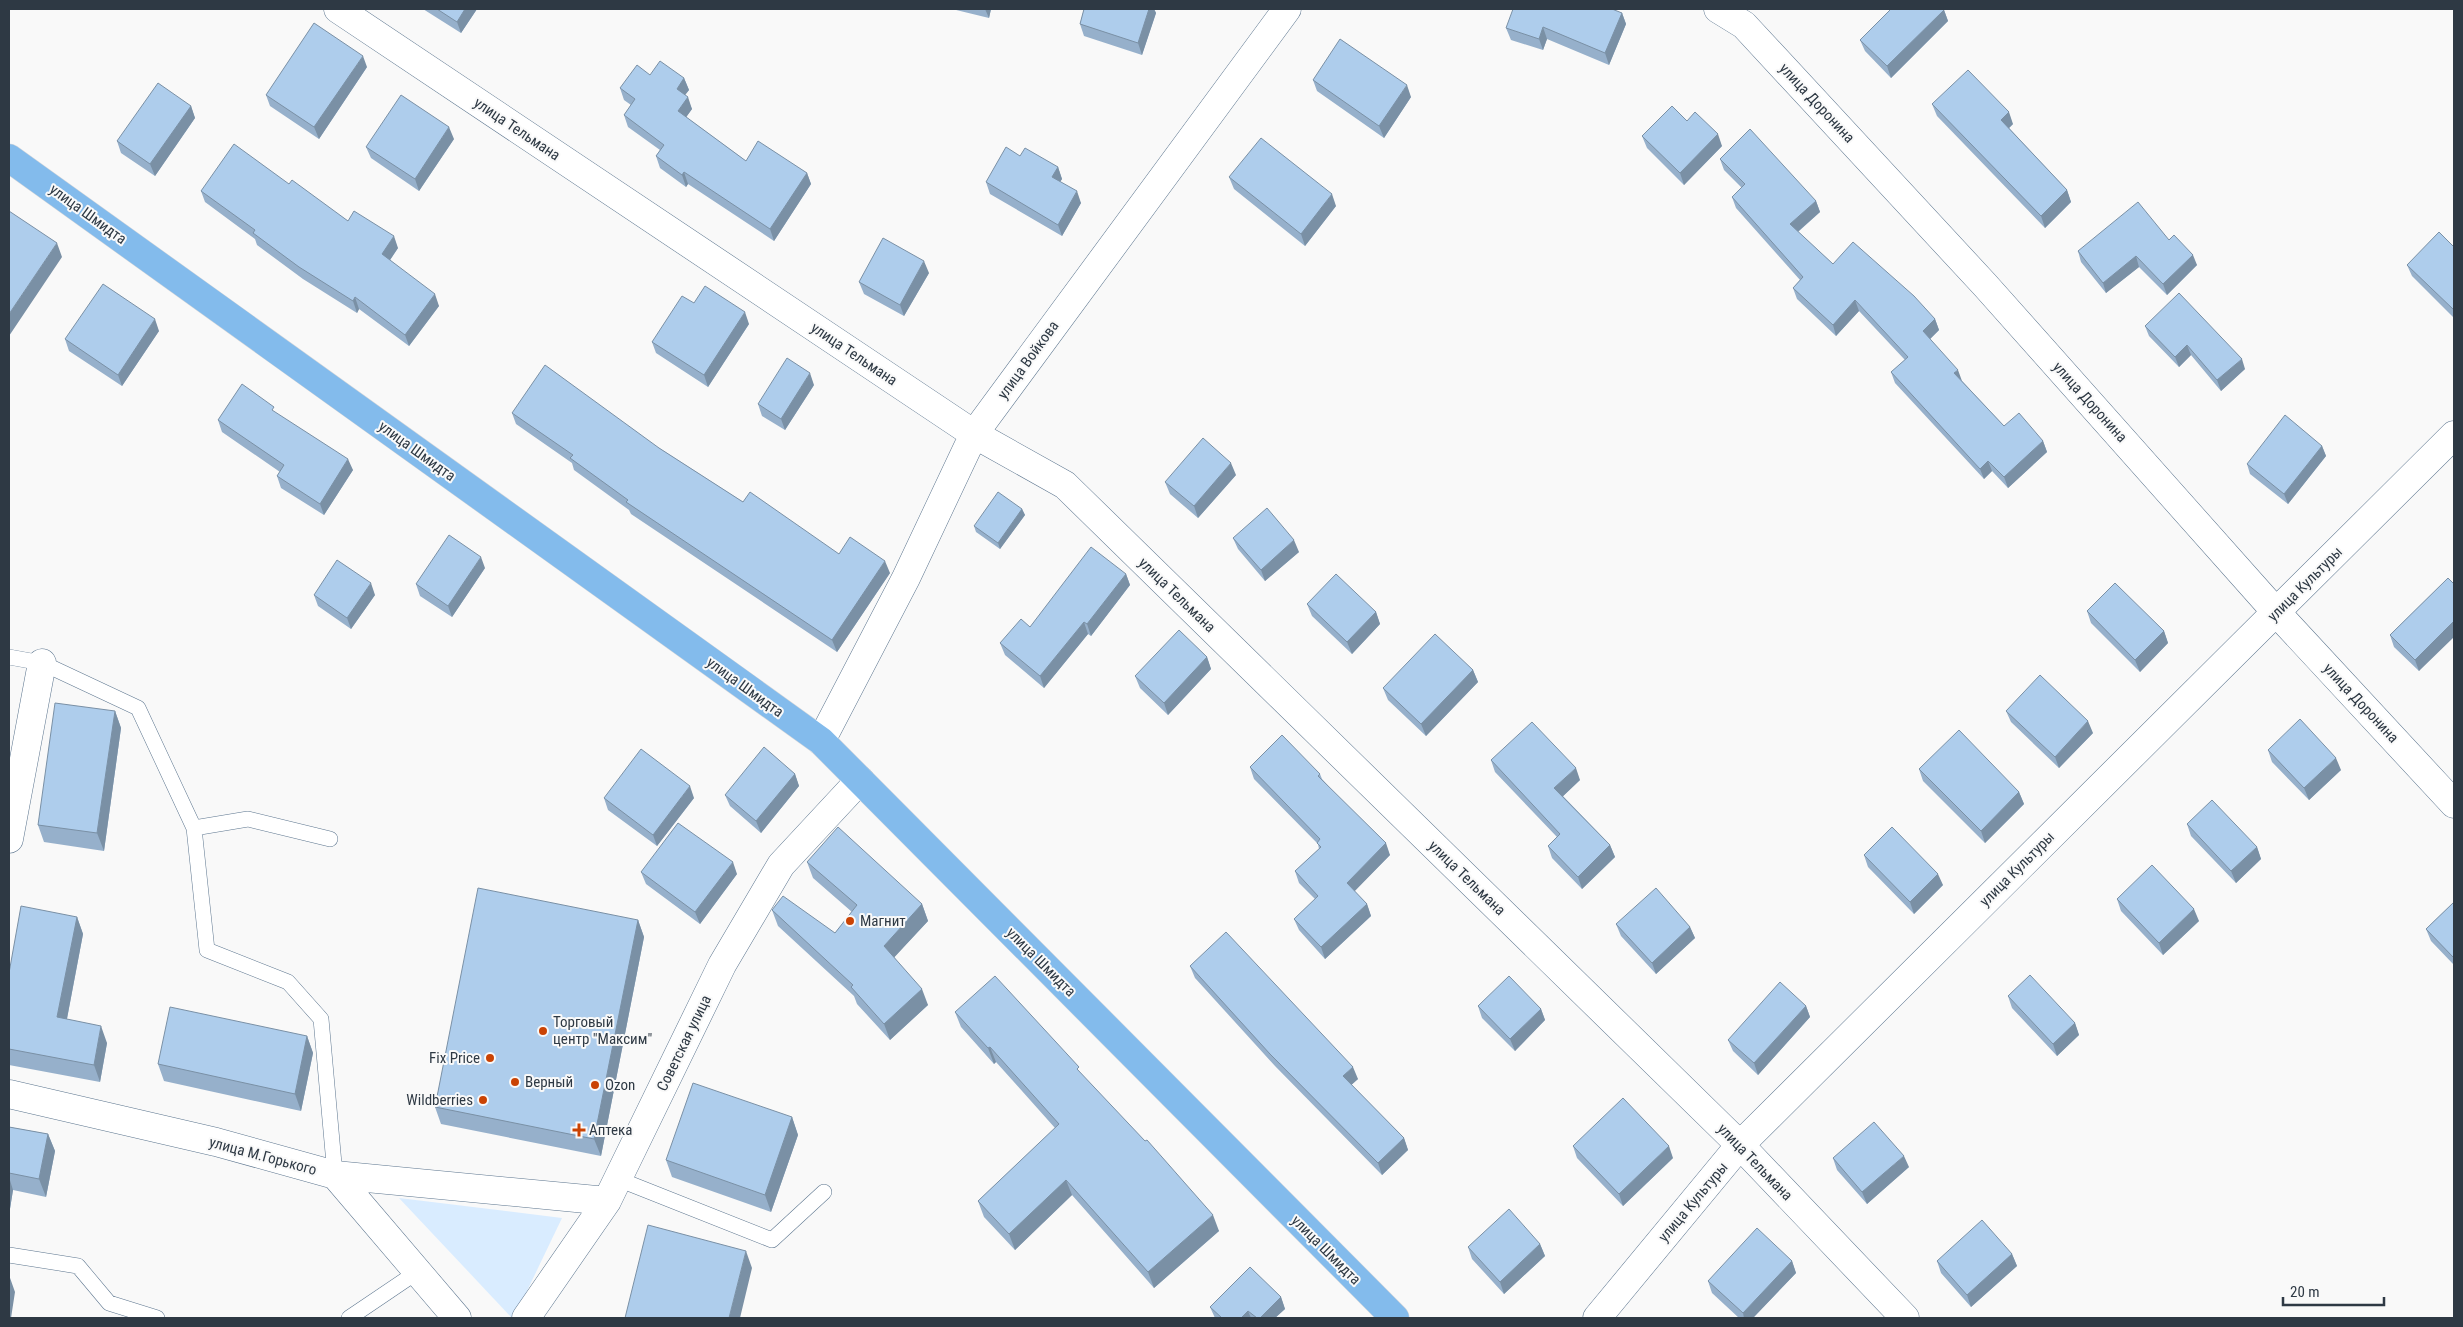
<svg xmlns="http://www.w3.org/2000/svg" width="2463" height="1327" font-family="'Roboto Condensed',sans-serif">
	<rect width="100%" height="100%" fill="#f9f9f9"/>
	<path fill="#d9ecff" d="M399 1198 562 1218 514 1318H512Z"/>
	<g fill="none" stroke-linecap="round" stroke-linejoin="round">
		<g stroke="#5d768f" stroke-width="16">
			<path id="service" d="M9 657 42 663 138 708 194 828 248 819 330 839
				M194 828 207 950 288 982 321 1019 335 1175
				M618 1179 772 1240 824 1192
				M9 1255 78 1266 109 1303 157 1318
				M349 1318 417 1272"/>
		</g>
		<g stroke="#5d768f" stroke-width="29">
			<path id="minor" d="M338 9 974 434 1065 485 1740 1145 1905 1318
				M1718 9 1744 25 1985 285 2276 612 2454 804
				M821 741 906 578 974 434 1287 9
				M9 839 42 663
				M9 1094 216 1142 335 1175 457 1318
				M335 1175 607 1201
				M526 1318 607 1201 722 965 781 865 860 780
				M1597 1318 1740 1145 2454 435"/>
		</g>
		<g stroke="#d5d7da" stroke-width="29">
			<path id="primary" d="M9 158 821 741 1395 1318"/>
		</g>
		<use href="#service" stroke="#fff" stroke-width="15"/>
		<use href="#minor" stroke="#fff" stroke-width="28"/>
		<use href="#primary" stroke="#83bbec" stroke-width="28"/>
	</g>
	<path fill="#96b0cb" d="M423 9H477L461 33Z
		M952 9H991L989 18Z
		M1084 9H1154L1156 13 1142 55 1084 36 1080 24Z
		M1944 10 1948 21 1891 78 1865 51 1860 40Z
		M1622 13 1626 24 1609 65 1547 39 1543 50 1511 40 1506 28Z
		M367 67 319 139 270 106 266 95Z
		M684 78 689 90 685 95 692 109 686 117 746 161 807 173 811 184 774 241 688 184 686 187 660 168 656 156 660 150 628 127 624 115 631 105 624 100 620 88Z
		M1313 80 1411 97 1384 138 1317 91Z
		M1932 104 2013 124 2009 128 2067 190 2071 202 2045 228 1937 116Z
		M191 106 195 118 155 176 121 153 117 141Z
		M1687 121 1722 146 1684 185 1647 148 1642 136Z
		M454 139 419 191 371 158 366 147Z
		M1020 156 1058 167 1062 179 1060 182 1081 203 1062 236 990 194 986 182Z
		M1720 159 1816 201 1820 212 1798 232 1833 264 1935 319 1939 330 1930 339 1962 381 2004 426 2043 441 2047 452 2008 488 1992 471 1984 479 1895 383 1891 372 1905 360 1859 311 1836 336 1797 299 1793 288 1800 280 1736 208 1732 197 1742 188 1724 170Z
		M1229 177 1336 206 1305 246 1234 189Z
		M289 184 348 221 398 248 390 260 439 306 409 346 359 309 357 313 303 279 257 245 255 239 205 202 201 191Z
		M2169 240 2197 265 2167 295 2139 267 2106 293 2081 262 2078 251Z
		M2454 247V318L2412 276 2407 265Z
		M929 273 904 316 864 294 859 282Z
		M694 303 749 324 708 387 656 353 652 342Z
		M2145 326 2245 369 2221 391 2191 355 2179 367 2149 336Z
		M159 331 122 386 69 351 65 339Z
		M814 385 785 430 762 416 758 404Z
		M276 413 353 470 324 515 281 488 277 476 280 472 222 432 218 420Z
		M512 413 659 448 743 502 839 554 890 573 837 652 631 514 629 510 574 470 572 463 516 424Z
		M2322 446 2326 456 2288 504 2250 474 2247 464Z
		M1236 475 1198 518 1170 494 1165 482Z
		M1022 509 1025 515 1000 549 976 532 974 526Z
		M1233 538 1299 552 1265 581 1238 549Z
		M485 568 452 617 420 596 416 584Z
		M1126 574 1130 585 1091 636 1088 634 1044 688 1005 655 1000 643Z
		M2448 578 2419 671 2394 647 2390 635Z
		M314 595H375L351 629 318 606Z
		M1307 604 1376 612 1380 624 1352 654 1312 616Z
		M2087 611 2164 631 2168 643 2140 672 2091 623Z
		M1207 657 1211 669 1168 715 1140 688 1135 676Z
		M1473 670 1478 682 1426 736 1388 700 1383 688Z
		M115 711 121 728 104 851 44 842 38 825Z
		M2006 711 2093 733 2059 768 2011 722Z
		M2268 750 2341 770 2309 800 2272 762Z
		M1491 760 1580 780 1563 796 1610 845 1615 857 1582 889 1552 858 1548 846 1557 837 1495 772Z
		M1250 767 1320 774 1322 779 1390 855 1354 891 1367 904 1371 916 1325 959 1299 930 1294 919 1315 899 1299 883 1295 871 1319 849 1318 844 1254 779Z
		M1919 769 2019 792 2024 804 1985 843 1923 781Z
		M795 774 799 786 761 833 730 806 725 795Z
		M604 798H694L657 846 608 810Z
		M2187 824 2257 847 2261 859 2236 883 2191 836Z
		M1864 855 1943 885 1914 914 1868 867Z
		M807 862 922 904 928 921 894 957 928 1005 890 1040 857 1004 854 996 778 926 772 910 835 933 852 912 813 878Z
		M641 872 737 874 700 924 646 884Z
		M2117 899 2199 921 2163 955 2121 911Z
		M2454 902V965L2431 941 2426 929Z
		M77 917 83 934 67 1019 107 1043 100 1082 9 1065V973Z
		M638 920 644 937 601 1156 441 1124 435 1107Z
		M1616 924 1690 927 1695 938 1656 974 1621 936Z
		M1190 966 1358 1079 1351 1085 1404 1138 1408 1150 1382 1175 1275 1066 1195 978Z
		M2008 996 2075 1023 2079 1035 2057 1056 2012 1008Z
		M1478 1006 1541 1009 1545 1020 1515 1051 1482 1018Z
		M1806 1006 1810 1017 1758 1075 1733 1051 1728 1040Z
		M955 1012 1081 1075 1219 1231 1154 1288 1072 1195 1015 1250 984 1217 978 1201 1055 1128 996 1062 994 1064 961 1027Z
		M307 1036 313 1053 301 1111 164 1081 158 1064Z
		M792 1117 798 1135 771 1212 672 1177 666 1160Z
		M9 1127 48 1134 55 1151 46 1197 13 1190 9 1215Z
		M1573 1146 1673 1158 1623 1206 1577 1158Z
		M1833 1158 1909 1167 1867 1204 1837 1170Z
		M1540 1244 1545 1256 1504 1294 1472 1259 1468 1247Z
		M2012 1254 2017 1266 1971 1307 1941 1273 1937 1261Z
		M1792 1261 1796 1273 1753 1318H1739L1712 1293 1708 1281Z
		M1281 1297 1285 1309 1275 1318H1215L1210 1307Z"/>
	<path fill="#7a90a5" d="M465 9H477L461 33 457 22Z
		M985 9H991L989 18Z
		M1149 9H1154L1156 13 1142 55 1138 43Z
		M1944 10 1948 21 1891 78 1887 66Z
		M1622 13 1626 24 1609 65 1605 53Z
		M1543 27 1547 39 1543 50 1539 39Z
		M363 56 367 67 319 139 314 127Z
		M684 78 689 90 681 100 677 89Z
		M1407 85 1411 97 1384 138 1379 126Z
		M688 97 692 109 682 123 678 111Z
		M191 106 195 118 155 176 150 164Z
		M2009 112 2013 124 2005 132 2001 120Z
		M449 127 454 139 419 191 415 179Z
		M1718 134 1722 146 1684 185 1680 173Z
		M1058 167 1062 179 1056 188 1052 177Z
		M684 172 688 184 686 187 682 175Z
		M807 173 811 184 774 241 770 229Z
		M2067 190 2071 202 2045 228 2041 216Z
		M1077 191 1081 203 1062 236 1058 225Z
		M1332 194 1336 206 1305 246 1301 234Z
		M1816 201 1820 212 1794 235 1790 224Z
		M394 236 398 248 386 266 382 254Z
		M57 243 62 257 9 336V314Z
		M2193 255 2197 265 2167 295 2163 284Z
		M2136 256 2139 267 2106 293 2103 283Z
		M924 261 929 273 904 316 900 305Z
		M435 294 439 306 409 346 405 335Z
		M355 297 359 309 357 313 353 301Z
		M1855 300 1859 311 1836 336 1833 325Z
		M745 312 749 324 708 387 704 375Z
		M155 319 159 331 122 386 118 375Z
		M1935 319 1939 330 1927 342 1923 331Z
		M2187 345 2191 355 2179 367 2175 357Z
		M2242 359 2245 369 2221 391 2217 380Z
		M1958 370 1962 381 1954 373Z
		M810 373 814 385 785 430 781 419Z
		M2043 441 2047 452 2008 488 2004 477Z
		M2322 446 2326 456 2288 504 2284 494Z
		M348 459 353 470 324 515 320 504Z
		M1988 461 1992 471 1984 479 1980 469Z
		M1231 463 1236 475 1198 518 1194 506Z
		M1022 509 1025 515 1000 549 998 543Z
		M1294 540 1299 552 1265 581 1261 570Z
		M481 557 485 568 452 617 448 606Z
		M885 561 890 573 837 652 832 640Z
		M1126 574 1130 585 1091 636 1087 624Z
		M371 583 375 595 351 629 347 618Z
		M1376 612 1380 624 1352 654 1347 642Z
		M2454 621V637L2419 671 2415 660Z
		M1084 622 1088 634 1044 688 1040 676Z
		M2164 631 2168 643 2140 672 2135 660Z
		M1207 657 1211 669 1168 715 1164 703Z
		M1473 670 1478 682 1426 736 1421 724Z
		M115 711 121 728 104 851 97 833Z
		M2088 721 2093 733 2059 768 2055 757Z
		M2336 758 2341 770 2309 800 2304 788Z
		M1576 768 1580 780 1559 800 1554 788Z
		M795 774 799 786 761 833 756 821Z
		M690 786 694 798 657 846 653 835Z
		M2019 792 2024 804 1985 843 1981 831Z
		M1386 843 1390 855 1351 895 1347 883Z
		M1610 845 1615 857 1582 889 1578 877Z
		M2257 847 2261 859 2236 883 2231 871Z
		M733 862 737 874 700 924 695 912Z
		M1938 874 1943 885 1914 914 1910 902Z
		M922 904 928 921 890 962 884 946Z
		M1367 904 1371 916 1325 959 1321 947Z
		M2194 909 2199 921 2163 955 2159 943Z
		M77 917 83 934 64 1034 57 1017Z
		M638 920 644 937 601 1156 594 1139Z
		M1690 927 1695 938 1656 974 1652 963Z
		M922 989 928 1005 890 1040 884 1024Z
		M1806 1006 1810 1017 1758 1075 1754 1063Z
		M1541 1009 1545 1020 1515 1051 1510 1039Z
		M2075 1023 2079 1035 2057 1056 2053 1044Z
		M101 1026 107 1043 100 1082 94 1065Z
		M307 1036 313 1053 301 1111 295 1094Z
		M990 1047 996 1062 994 1064 988 1048Z
		M1353 1067 1358 1079 1348 1088 1343 1076Z
		M792 1117 798 1135 771 1212 765 1195Z
		M48 1134 55 1151 46 1197 39 1179Z
		M1404 1138 1408 1150 1382 1175 1378 1163Z
		M1669 1146 1673 1158 1623 1206 1619 1194Z
		M1904 1156 1909 1167 1867 1204 1862 1192Z
		M9 1177 13 1190 9 1215Z
		M1066 1180 1072 1195 1015 1250 1009 1234Z
		M1213 1215 1219 1231 1154 1288 1148 1272Z
		M1540 1244 1545 1256 1504 1294 1500 1282Z
		M746 1251 752 1268 740 1318H729Z
		M2012 1254 2017 1266 1971 1307 1967 1295Z
		M1792 1261 1796 1273 1753 1318H1744L1743 1313Z
		M9 1275 15 1292 11 1318H9Z
		M1281 1297 1285 1309 1275 1318H1260Z
		M1248 1311 1251 1318H1241Z"/>
	<path fill="#aecdec" stroke="#7a90a5" d="M437 9H465L457 22Z
		M1084 9H1149L1138 43 1080 24Z
		M1513 9H1612L1622 13 1605 53 1543 27 1539 39 1506 28Z
		M1891 9H1943L1944 10 1887 66 1860 40Z
		M314 23 363 56 314 127 266 95Z
		M1340 39 1407 85 1379 126 1313 80Z
		M660 61 684 78 677 89 688 97 678 111 746 161 758 141 807 173 770 229 684 172 682 175 656 156 664 145 624 115 635 99 620 88 637 65 650 75Z
		M1968 70 2009 112 2001 120 2067 190 2041 216 1932 104Z
		M158 83 191 106 150 164 117 141Z
		M401 95 449 127 415 179 366 147Z
		M1672 106 1687 121 1695 112 1718 134 1680 173 1642 136Z
		M1750 129 1816 201 1790 224 1833 264 1853 242 1914 296 1935 319 1923 331 1958 370 1954 373 2004 426 2019 413 2043 441 2004 477 1988 461 1980 469 1891 372 1908 357 1855 300 1833 325 1793 288 1803 277 1732 197 1745 184 1720 159Z
		M1261 138 1332 194 1301 234 1229 177Z
		M234 144 289 184 292 180 348 221 354 211 394 236 382 254 435 294 405 335 355 297 353 301 299 267 253 233 255 230 201 191Z
		M1006 147 1020 156 1025 148 1058 167 1052 177 1077 191 1058 225 986 182Z
		M2138 202 2169 240 2174 235 2193 255 2163 284 2136 256 2103 283 2078 251Z
		M9 211 57 243 9 314Z
		M2439 232 2454 247V310L2407 265Z
		M883 238 924 261 900 305 859 282Z
		M103 284 155 319 118 375 65 339Z
		M705 286 745 312 704 375 652 342 682 296 694 303Z
		M2179 293 2242 359 2217 380 2187 345 2175 357 2145 326Z
		M787 358 810 373 781 419 758 404Z
		M545 365 659 448 743 502 750 492 839 554 850 537 885 561 832 640 626 502 628 500 570 458 573 455 512 413Z
		M242 384 274 407 272 410 348 459 320 504 277 476 284 465 218 420Z
		M2285 415 2322 446 2284 494 2247 464Z
		M1203 438 1231 463 1194 506 1165 482Z
		M998 492 1022 509 998 543 974 526Z
		M1267 508 1294 540 1261 570 1233 538Z
		M449 535 481 557 448 606 416 584Z
		M1091 547 1126 574 1087 624 1084 622 1040 676 1000 643 1021 619 1030 627Z
		M337 560 371 583 347 618 314 595Z
		M1336 574 1376 612 1347 642 1307 604Z
		M2448 578 2454 584V621L2415 660 2390 635Z
		M2115 583 2164 631 2135 660 2087 611Z
		M1179 630 1207 657 1164 703 1135 676Z
		M1435 634 1473 670 1421 724 1383 688Z
		M2040 675 2088 721 2055 757 2006 711Z
		M55 703 115 711 97 833 38 825Z
		M2300 719 2336 758 2304 788 2268 750Z
		M1532 722 1576 768 1554 788 1610 845 1578 877 1548 846 1560 834 1491 760Z
		M1959 730 2019 792 1981 831 1919 769Z
		M1282 735 1320 774 1318 776 1386 843 1347 883 1367 904 1321 947 1294 919 1318 896 1295 871 1321 847 1317 843 1320 839 1250 767Z
		M764 747 795 774 756 821 725 795Z
		M641 749 690 786 653 835 604 798Z
		M2212 800 2257 847 2231 871 2187 824Z
		M678 823 733 862 695 912 641 872Z
		M838 827 922 904 884 946 922 989 884 1024 851 987 853 985 772 910 783 896 835 933 857 905 807 862Z
		M1892 827 1938 874 1910 902 1864 855Z
		M2152 865 2194 909 2159 943 2117 899Z
		M478 888 638 920 594 1139 435 1107Z
		M1656 888 1690 927 1652 963 1616 924Z
		M2454 902V958L2426 929Z
		M21 906 77 917 57 1017 101 1026 94 1065 9 1049V973Z
		M1226 932 1353 1067 1343 1076 1404 1138 1378 1163 1270 1054 1190 966Z
		M2030 975 2075 1023 2053 1044 2008 996Z
		M995 976 1079 1067 1077 1069 1145 1141 1147 1140 1213 1215 1148 1272 1066 1180 1009 1234 978 1201 1059 1124 990 1047 988 1048 955 1012Z
		M1509 976 1541 1009 1510 1039 1478 1006Z
		M1780 982 1806 1006 1754 1063 1728 1040Z
		M170 1007 307 1036 295 1094 158 1064Z
		M693 1083 792 1117 765 1195 666 1160Z
		M1623 1098 1669 1146 1619 1194 1573 1146Z
		M1874 1122 1904 1156 1862 1192 1833 1158Z
		M9 1127 48 1134 39 1179 9 1173Z
		M1509 1209 1540 1244 1500 1282 1468 1247Z
		M1982 1220 2012 1254 1967 1295 1937 1261Z
		M648 1225 746 1251 729 1318H625Z
		M1757 1228 1792 1261 1743 1313 1708 1281Z
		M1250 1267 1281 1297 1260 1318H1257L1248 1311 1241 1318H1222L1210 1307Z"/>
	<g fill="#ca4304" stroke="#f9f9f9" stroke-width="2">
		<circle cx="850" cy="921" r="5"/>
		<circle cx="543" cy="1031" r="5"/>
		<circle cx="490" cy="1058" r="5"/>
		<circle cx="515" cy="1082" r="5"/>
		<circle cx="595" cy="1085" r="5"/>
		<circle cx="483" cy="1100" r="5"/>
		<path d="M576.5 1122.5h5v5h5v5h-5v5h-5v-5h-5v-5h5z"/>
	</g>
	<g text-anchor="middle" stroke-width="4" stroke-linejoin="round" paint-order="stroke">
		<g font-size="15" fill="#2e3944" stroke="#f9f9f9">
			<text transform="translate(1817 103) rotate(47)" y="5">улица Доронина</text>
			<text transform="translate(517 129) rotate(34)" y="5">улица Тельмана</text>
			<text transform="translate(88 214) rotate(36)" y="5">улица Шмидта</text>
			<text transform="translate(854 354) rotate(34)" y="5">улица Тельмана</text>
			<text transform="translate(1028 360) rotate(-54)" y="5">улица Войкова</text>
			<text transform="translate(2090 402) rotate(48)" y="5">улица Доронина</text>
			<text transform="translate(417 451) rotate(36)" y="5">улица Шмидта</text>
			<text transform="translate(2305 584) rotate(-45)" y="5">улица Культуры</text>
			<text transform="translate(1177 595) rotate(44)" y="5">улица Тельмана</text>
			<text transform="translate(745 687) rotate(36)" y="5">улица Шмидта</text>
			<text transform="translate(2361 703) rotate(47)" y="5">улица Доронина</text>
			<text transform="translate(2017 869) rotate(-45)" y="5">улица Культуры</text>
			<text transform="translate(1467 878) rotate(44)" y="5">улица Тельмана</text>
			<text transform="translate(1041 962) rotate(45)" y="5">улица Шмидта</text>
			<text transform="translate(684 1043) rotate(-64)" y="5">Советская улица</text>
			<text transform="translate(263 1156) rotate(15)" y="5">улица М.Горького</text>
			<text transform="translate(1755 1162) rotate(46)" y="5">улица Тельмана</text>
			<text transform="translate(1693 1202) rotate(-50)" y="5">улица Культуры</text>
			<text transform="translate(1326 1250) rotate(45)" y="5">улица Шмидта</text>
		</g>
		<g font-size="15" fill="#2e3944" stroke="#f9f9f9" text-anchor="start">
			<text x="860" y="926">Магнит</text>
			<text x="553" y="1027">Торговый<tspan x="553" dy="17">центр "Максим"</tspan></text>
			<text x="480" y="1063" text-anchor="end">Fix Price</text>
			<text x="525" y="1087">Верный</text>
			<text x="605" y="1090">Ozon</text>
			<text x="473" y="1105" text-anchor="end">Wildberries</text>
			<text x="589" y="1135">Аптека</text>
		</g>
	</g>
	<rect width="2463" height="1327" fill="none" stroke="#2e3944" stroke-width="20"/>
	<path d="M2283 1297v8h101v-8" fill="none" stroke="#2e3944" stroke-width="2.5"/>
	<text x="2290" y="1297" font-size="15" fill="#2e3944" stroke="#f9f9f9" stroke-width="4" paint-order="stroke">20 m</text>
</svg>
